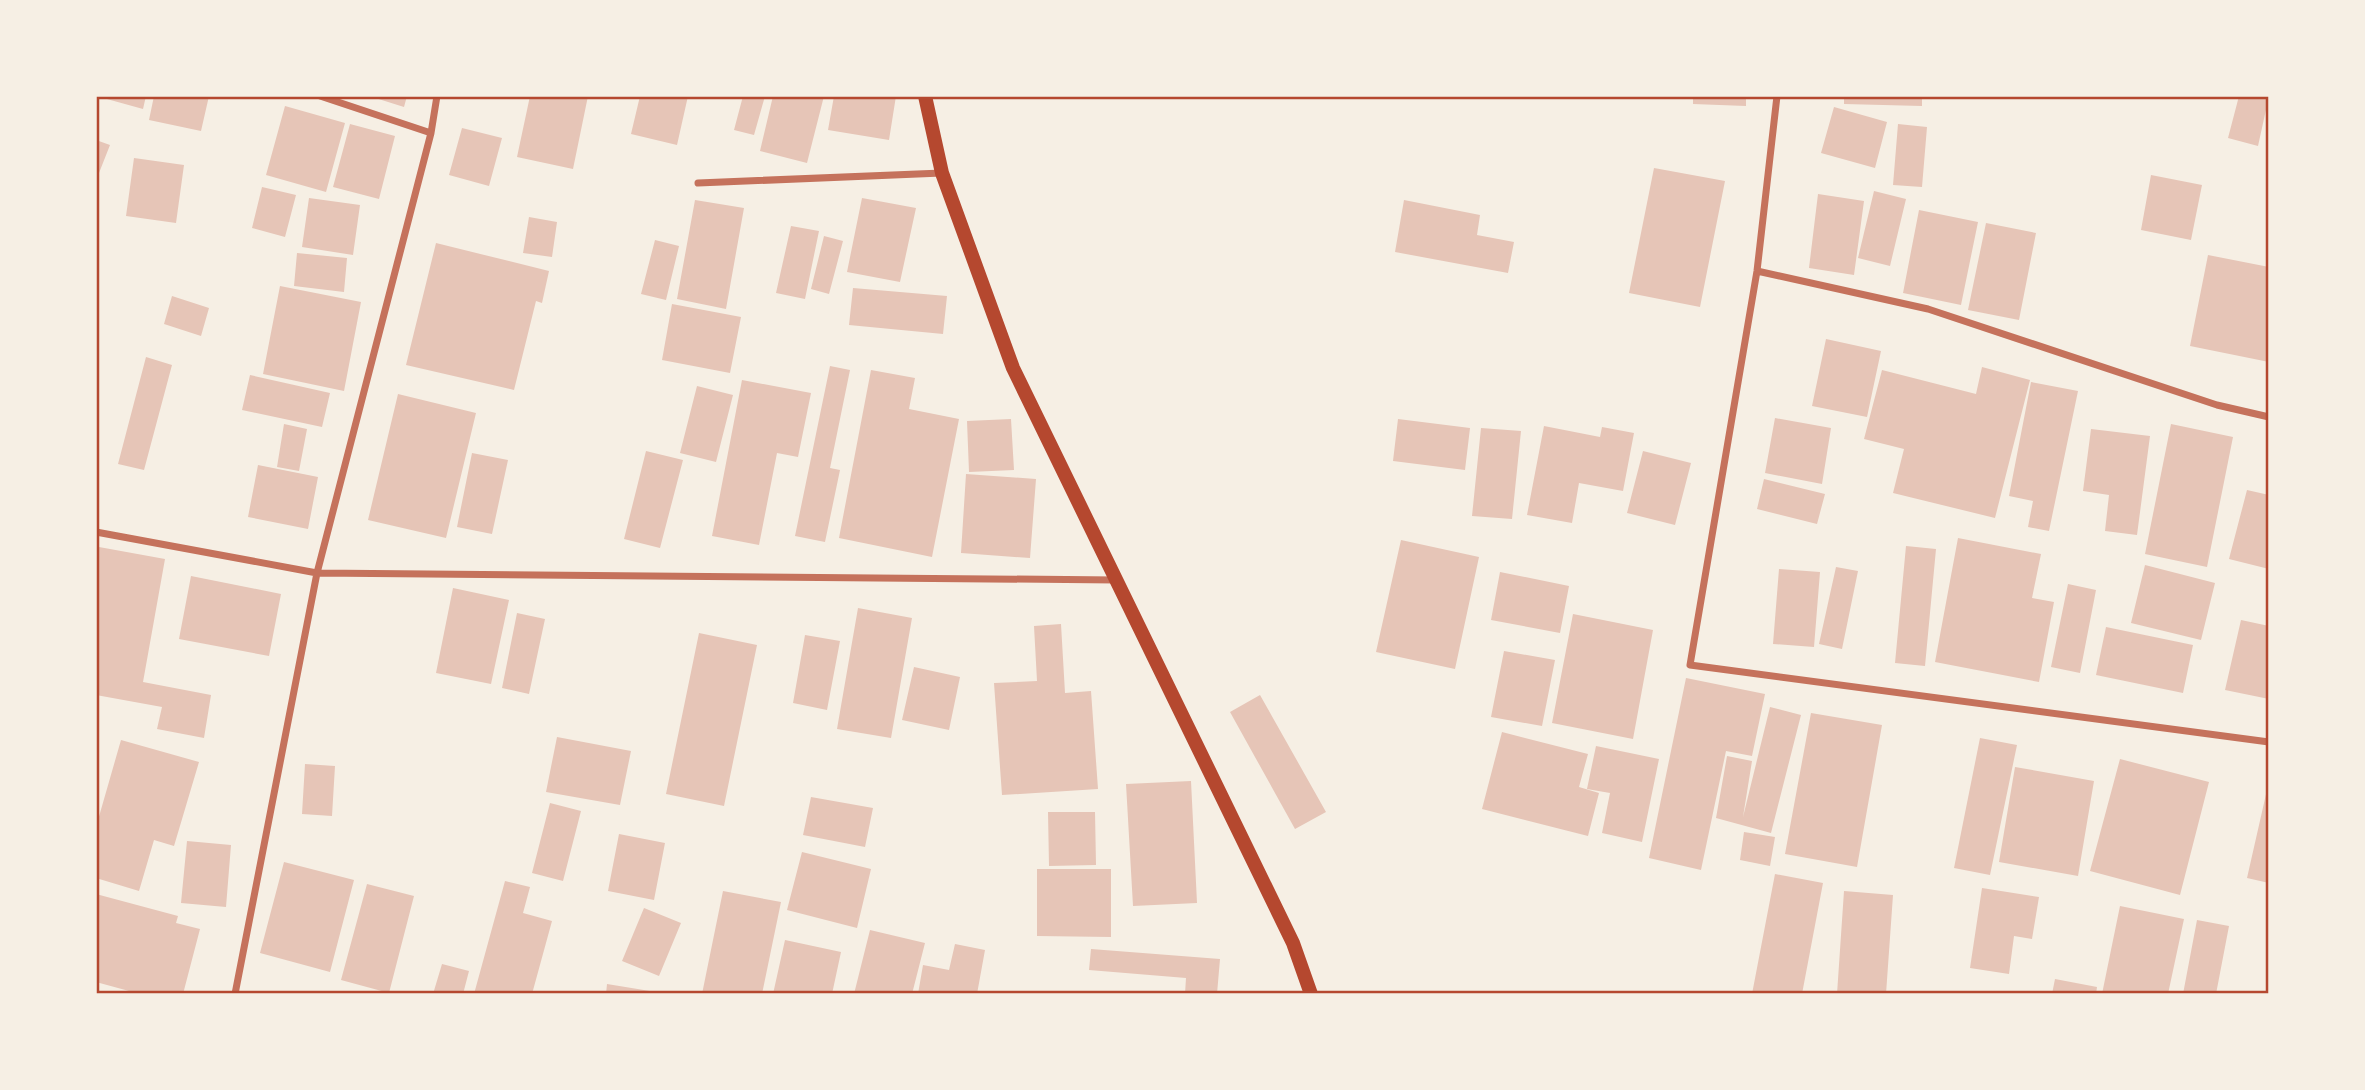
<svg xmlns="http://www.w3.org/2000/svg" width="2365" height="1090" font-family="'Public Sans',sans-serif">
	<rect width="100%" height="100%" fill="#f6efe4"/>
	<path fill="#e6c5b7" d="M96 96H146L143 109Z
		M154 96H209L201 131 149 120Z
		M369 96H407L404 107Z
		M530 96H588L573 169 517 157Z
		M640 96H688L677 145 631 134Z
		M743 96H765L754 135 734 130Z
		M773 96H824L807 163 760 151Z
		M834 96H896L889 140 828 130Z
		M1693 96H1746V106L1693 104Z
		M1844 96H1922V106L1844 104Z
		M2239 96H2269L2258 146 2228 138Z
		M285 106 345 123 326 192 266 175Z
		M1834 107 1887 122 1875 168 1821 153Z
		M350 124 395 136 379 199 333 187Z
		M1898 124 1927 127 1922 187 1893 185Z
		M462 128 502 138 489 186 449 175Z
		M96 140 110 145 99 173 96 172Z
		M134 158 184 165 176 223 126 216Z
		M1654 168 1725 181 1700 307 1629 293Z
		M2151 175 2202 185 2191 240 2141 230Z
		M262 187 296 195 285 237 252 228Z
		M1874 191 1906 199 1890 266 1858 258Z
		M1818 194 1864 201 1854 275 1809 268Z
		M309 198 360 205 353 255 302 247Z
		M862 198 916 208 900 282 847 272Z
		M695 200 744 208 726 309 677 299Z
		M1404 200 1480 215 1477 235 1514 242 1508 273 1395 252Z
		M1919 210 1978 222 1961 305 1903 293Z
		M529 217 557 222 552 257 523 253Z
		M1986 223 2036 233 2019 320 1968 310Z
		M791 226 819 231 805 299 776 293Z
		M824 236 843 241 829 294 811 289Z
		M655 240 679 246 666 300 641 294Z
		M436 243 549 271 542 303 536 301 514 390 406 365Z
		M297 253 347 258 344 292 294 286Z
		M2208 255 2269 267V362L2190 346Z
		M280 286 361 302 344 391 263 374Z
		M853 288 947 296 943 334 849 325Z
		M172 296 209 308 201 336 164 324Z
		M672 304 741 317 730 373 662 360Z
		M1826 339 1881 351 1867 417 1812 406Z
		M146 357 172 365 144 470 118 464Z
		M830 366 850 370 830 468 840 470 825 542 795 536Z
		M1982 367 2030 380 1995 518 1893 493 1904 449 1864 439 1882 370 1976 394Z
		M871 370 915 378 909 409 959 419 932 557 839 538Z
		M250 375 330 393 322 427 242 410Z
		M742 380 811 393 798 457 777 453 759 545 712 536Z
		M2031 382 2078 391 2049 531 2028 527 2033 501 2009 496Z
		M697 386 733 395 716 462 680 453Z
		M398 394 476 413 446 538 368 520Z
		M1775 418 1831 428 1822 484 1765 473Z
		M1011 419 1014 470 969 472 967 421Z
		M1398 419 1470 428 1465 470 1393 461Z
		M284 424 307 429 299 471 277 467Z
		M2171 424 2233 437 2207 567 2145 554Z
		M1544 426 1600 437 1602 427 1634 433 1623 491 1579 483 1572 523 1527 515Z
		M1481 428 1521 431 1512 519 1472 516Z
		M2091 429 2150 436 2137 535 2105 531 2109 495 2083 491Z
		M646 451 683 460 660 548 624 539Z
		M1643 451 1691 463 1675 525 1627 513Z
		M472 453 508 460 492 534 457 527Z
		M258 465 318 477 308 529 248 517Z
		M966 474 1036 479 1030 558 961 553Z
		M1764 479 1825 494 1817 524 1757 509Z
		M2247 490 2269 495V569L2229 559Z
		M1958 538 2041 554 2032 598 2054 602 2039 682 1935 662Z
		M1401 540 1479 557 1455 669 1376 652Z
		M1906 546 1936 549 1925 666 1895 663Z
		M99 547 165 559 143 682 211 695 204 738 157 729 162 707 96 695Z
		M2145 565 2215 583 2201 640 2131 623Z
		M1836 567 1858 571 1842 649 1819 644Z
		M1779 569 1820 572 1814 647 1773 644Z
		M1500 572 1569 586 1560 633 1491 620Z
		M191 576 281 594 269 656 179 639Z
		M2068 584 2096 590 2080 673 2051 667Z
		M453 588 509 600 491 684 436 673Z
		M858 608 912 618 891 738 837 729Z
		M517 613 545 619 529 694 502 688Z
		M1573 614 1653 630 1633 739 1552 723Z
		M2241 620 2269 626V699L2225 690Z
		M1061 624 1065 693 1091 691 1098 789 1002 795 994 683 1037 681 1034 626Z
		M2106 627 2193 645 2183 693 2096 675Z
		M699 633 757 645 724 806 666 794Z
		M805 635 840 641 827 710 793 703Z
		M1504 651 1555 660 1542 726 1491 717Z
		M914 667 960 677 949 730 902 720Z
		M1686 678 1765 694 1752 756 1726 751 1701 870 1649 858Z
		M1260 695 1326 812 1295 829 1230 712Z
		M1770 707 1801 715 1771 833 1716 818 1727 756 1752 761 1743 817Z
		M1811 713 1882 725 1857 867 1785 854Z
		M1502 732 1588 754 1579 787 1599 793 1588 836 1482 809Z
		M557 737 631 751 620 805 546 792Z
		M1980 738 2017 745 1990 875 1954 868Z
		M121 740 199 762 174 846 154 840 139 891 96 878V827Z
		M1596 746 1659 759 1642 842 1602 833 1610 793 1587 789Z
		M2120 759 2209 782 2180 895 2090 871Z
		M305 764 335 766 332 816 302 814Z
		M2015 767 2094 781 2078 876 1999 862Z
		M1191 781 1197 903 1133 906 1126 784Z
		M2269 781V883L2247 878Z
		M811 797 873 808 865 847 803 835Z
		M550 803 581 811 563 881 532 873Z
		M1048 812H1095L1096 865 1049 866Z
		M1744 832 1775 837 1770 866 1740 860Z
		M619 834 665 843 654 900 608 891Z
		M187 841 231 845 226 907 181 903Z
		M802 852 871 869 857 928 787 910Z
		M284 862 354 880 330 972 260 953Z
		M1037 869H1111V937L1037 936Z
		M1775 874 1823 883 1802 994H1752Z
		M505 881 530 887 523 913 552 921 532 994H474Z
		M367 884 414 896 389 993 341 980Z
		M1982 888 2039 897 2032 939 2014 936 2009 974 1970 968Z
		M723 891 781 902 762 994H702Z
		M1844 891 1893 895 1886 994H1837Z
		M96 894 178 916 176 923 200 929 183 994H140L96 982Z
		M2120 906 2184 919 2168 994H2102Z
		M644 908 681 923 659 976 622 961Z
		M2197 920 2229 926 2216 994H2183Z
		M870 930 925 943 912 994H854Z
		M785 940 841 952 832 994H773Z
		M955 944 985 950 977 994H918L923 965 949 970Z
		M1091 949 1220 959 1217 994H1185L1186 978 1089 970Z
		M442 964 469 971 463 994H433Z
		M2055 979 2097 987 2096 994H2052Z
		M607 984 656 992V994H606Z"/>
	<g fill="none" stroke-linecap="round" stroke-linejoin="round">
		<path stroke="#c5725c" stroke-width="7" d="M320 96 431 133
			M437 96 431 133 317 573 1116 580
			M1777 96 1757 271 1690 665 2269 742
			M698 183 942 173
			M1757 271 1928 309 2217 405 2269 417
			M96 532 317 573 235 994"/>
		<path stroke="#b5482f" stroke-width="14" d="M925 96 942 173 1013 368 1293 943 1311 994"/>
	</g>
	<rect width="2365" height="1090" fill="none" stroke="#f6efe4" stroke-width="196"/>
	<rect x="98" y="98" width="2169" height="894" fill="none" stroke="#b5482f" stroke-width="2.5"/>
</svg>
